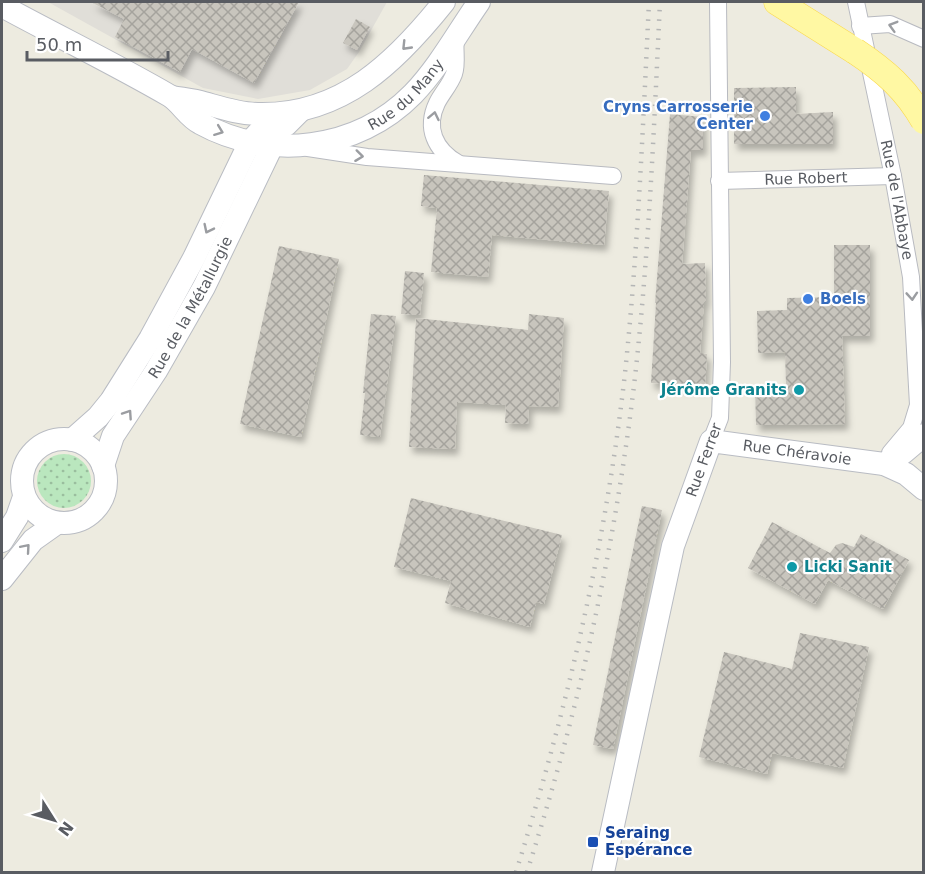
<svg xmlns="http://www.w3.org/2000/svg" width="925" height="874" font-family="'DejaVu Sans',sans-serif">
	<defs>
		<pattern id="grass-dots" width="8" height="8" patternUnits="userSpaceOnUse" patternTransform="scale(1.5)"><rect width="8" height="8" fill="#bae7be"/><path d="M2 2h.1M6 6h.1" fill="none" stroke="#9abe9e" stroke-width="1.8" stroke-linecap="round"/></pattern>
		<pattern id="building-cross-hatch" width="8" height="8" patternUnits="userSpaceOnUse" patternTransform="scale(1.5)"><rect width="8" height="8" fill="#c8c5bd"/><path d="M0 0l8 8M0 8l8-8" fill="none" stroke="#a5a39d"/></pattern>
		<filter id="shadow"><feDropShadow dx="3.5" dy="6" stdDeviation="3" flood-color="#0004"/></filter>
	</defs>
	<rect width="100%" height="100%" fill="#edebe0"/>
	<path fill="#e0ded8" d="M48 2H387L359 52 347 69 310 90 258 99 203 88Z"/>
	<path fill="url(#grass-dots)" d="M37 481a27 27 0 1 1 54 0a27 27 0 1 1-54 0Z"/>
	<path fill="url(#building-cross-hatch)" filter="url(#shadow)" d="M91 2H299L254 83 192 49 180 72 115 37 124 19Z
		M356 19 370 27 357 50 343 43Z
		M796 87V114L833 112V144H734V88Z
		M670 114 703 117V150H691L682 264 705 263 706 302H704L700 353 707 354 705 387 651 383 656 303H655Z
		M424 175 609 191 604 245 492 235 488 277 431 272 437 208 421 206Z
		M834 245H870V336H842L845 424 756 425 755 386 786 385 785 352 758 353 757 311 787 310V298L834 297Z
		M279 246 339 259 301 437 240 424Z
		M405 271 424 273 420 315 401 314Z
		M371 314 396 316 380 437 360 435 365 393H363Z
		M529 314 564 318 558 407 529 406 528 424 505 423 506 405 457 402 455 449 409 447 416 318 528 330Z
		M411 498 562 535 544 604 536 602 530 627 445 603 451 581 394 567Z
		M642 506 662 510 613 749 593 745Z
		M772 522 830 553 836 545 842 543 854 547 861 534 909 560 883 609 828 580 815 604 748 568Z
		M800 633 869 647 843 768 772 753 767 774 699 757 724 652 792 669Z"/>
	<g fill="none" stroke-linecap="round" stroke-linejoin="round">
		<g stroke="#b8bac0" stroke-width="18">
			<g id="street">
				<path id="s1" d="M856 2 893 176 911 277 918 405 911 428 890 453"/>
				<path d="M860 26 890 24 924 39"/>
				<path d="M456 37C454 50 458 62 454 74 450 85 442 93 437 103 425 128 435 150 458 163"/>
				<path d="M308 148 367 157 613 176"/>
				<path id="s2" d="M719 181 893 176"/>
				<path d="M711 441 720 418 722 362 718 2"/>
			</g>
		</g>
		<g stroke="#b9bcc3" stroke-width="24">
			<g id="secondary">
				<path id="s3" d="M2 6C57 36 115 64 170 96 181 103 188 117 200 123 269 161 357 151 413 94 439 67 458 32 479 2"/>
				<path d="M172 97C183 99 194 100 204 103 222 108 240 114 258 114 342 116 396 62 444 2"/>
				<circle cx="64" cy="481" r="42"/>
				<path d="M72 440 98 417 111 401 150 339 194 258 250 142 259 132 286 125 300 111"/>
				<path d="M884 464 903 453 924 435"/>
				<path id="s4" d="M103 466 113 436 156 371 204 287 272 146"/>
				<path d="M2 541 17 517 24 497"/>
				<path d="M2 579 33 540 57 523"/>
				<path id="s5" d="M603 872 673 546 711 441 884 464 906 474 924 489"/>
			</g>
		</g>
		<g stroke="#fbd94b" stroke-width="27">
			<path id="primary" d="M777 2 855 51"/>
		</g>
		<use href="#street" stroke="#fff" stroke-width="16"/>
		<use href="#secondary" stroke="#fff" stroke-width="22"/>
		<use href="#primary" stroke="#fff8a3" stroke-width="26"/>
		<path stroke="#b4b5b5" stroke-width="4.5" stroke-dasharray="1.5 8" stroke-linecap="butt" d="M516 872C567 709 606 543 625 373 638 249 643 125 649 2
			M527 872C579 709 615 548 635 377 649 252 654 127 660 2"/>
		<g stroke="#fbd94b" stroke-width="27" stroke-linecap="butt">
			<path id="primary-bridge" d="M855 51C885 71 906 89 924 121"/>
		</g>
		<use href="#primary-bridge" stroke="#fff8a3" stroke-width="26"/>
	</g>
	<defs><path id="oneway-chevron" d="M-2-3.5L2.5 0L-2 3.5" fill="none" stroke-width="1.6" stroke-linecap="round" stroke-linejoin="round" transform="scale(1.5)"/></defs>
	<g stroke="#9b9da1">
		<use href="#oneway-chevron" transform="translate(893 26) rotate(-164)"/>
		<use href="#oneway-chevron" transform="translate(406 46) rotate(134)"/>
		<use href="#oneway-chevron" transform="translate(434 116) rotate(-78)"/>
		<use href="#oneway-chevron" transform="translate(219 131) rotate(21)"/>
		<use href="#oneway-chevron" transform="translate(359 156) rotate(7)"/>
		<use href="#oneway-chevron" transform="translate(208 229) rotate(116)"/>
		<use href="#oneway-chevron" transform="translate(912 296) rotate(86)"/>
		<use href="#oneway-chevron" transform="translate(128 414) rotate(-56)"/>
		<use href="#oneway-chevron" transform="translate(26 548) rotate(-49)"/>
	</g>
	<g fill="#3f7fe0" stroke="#fff" stroke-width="2">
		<circle cx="765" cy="116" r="6"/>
		<circle cx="808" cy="299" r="6"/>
	</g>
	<g fill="#0f9aa8" stroke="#fff" stroke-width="2">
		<circle cx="799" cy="390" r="6"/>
		<circle cx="792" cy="567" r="6"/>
	</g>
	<rect fill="#1a4fb4" stroke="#fff" stroke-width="2" x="587" y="836" width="12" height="12" rx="3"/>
	<g text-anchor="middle" stroke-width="4.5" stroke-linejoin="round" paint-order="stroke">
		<g font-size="15" fill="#595c62" stroke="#fff">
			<text dy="5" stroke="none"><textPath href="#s3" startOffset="456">Rue du Many</textPath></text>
			<text dy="5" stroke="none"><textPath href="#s2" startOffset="87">Rue Robert</textPath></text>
			<text dy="5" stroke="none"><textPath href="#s1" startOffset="202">Rue de l'Abbaye</textPath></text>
			<text dy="5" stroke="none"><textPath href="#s4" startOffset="182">Rue de la Métallurgie</textPath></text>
			<text dy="5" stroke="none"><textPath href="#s5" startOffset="532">Rue Chéravoie</textPath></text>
			<text transform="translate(704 460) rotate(-70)" y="5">Rue Ferrer</text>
		</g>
		<g font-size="15" font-weight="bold" fill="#366cbe" stroke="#fff" text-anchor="end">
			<text x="753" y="112">Cryns Carrosserie<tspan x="753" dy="17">Center</tspan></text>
			<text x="820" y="304" text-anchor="start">Boels</text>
		</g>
		<g font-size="15" font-weight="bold" fill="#0d838f" stroke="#fff" text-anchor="end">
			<text x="787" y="395">Jérôme Granits</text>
			<text x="804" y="572" text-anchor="start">Licki Sanit</text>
		</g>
		<g font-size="15" font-weight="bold" fill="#164399" stroke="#fff" text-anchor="start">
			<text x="605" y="838">Seraing<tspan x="605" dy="17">Espérance</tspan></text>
		</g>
	</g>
	<rect width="925" height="874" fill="none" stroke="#595c62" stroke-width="6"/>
	<g transform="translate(54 820) rotate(127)" stroke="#ffffff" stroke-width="4.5" paint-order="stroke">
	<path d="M0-4.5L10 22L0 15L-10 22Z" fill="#595c62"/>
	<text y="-9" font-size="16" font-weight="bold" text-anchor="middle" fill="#595c62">N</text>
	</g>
	<path d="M27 51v9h141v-9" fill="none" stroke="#595c62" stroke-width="3"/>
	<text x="36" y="51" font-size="18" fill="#595c62" stroke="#ffffff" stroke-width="4.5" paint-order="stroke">50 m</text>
</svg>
